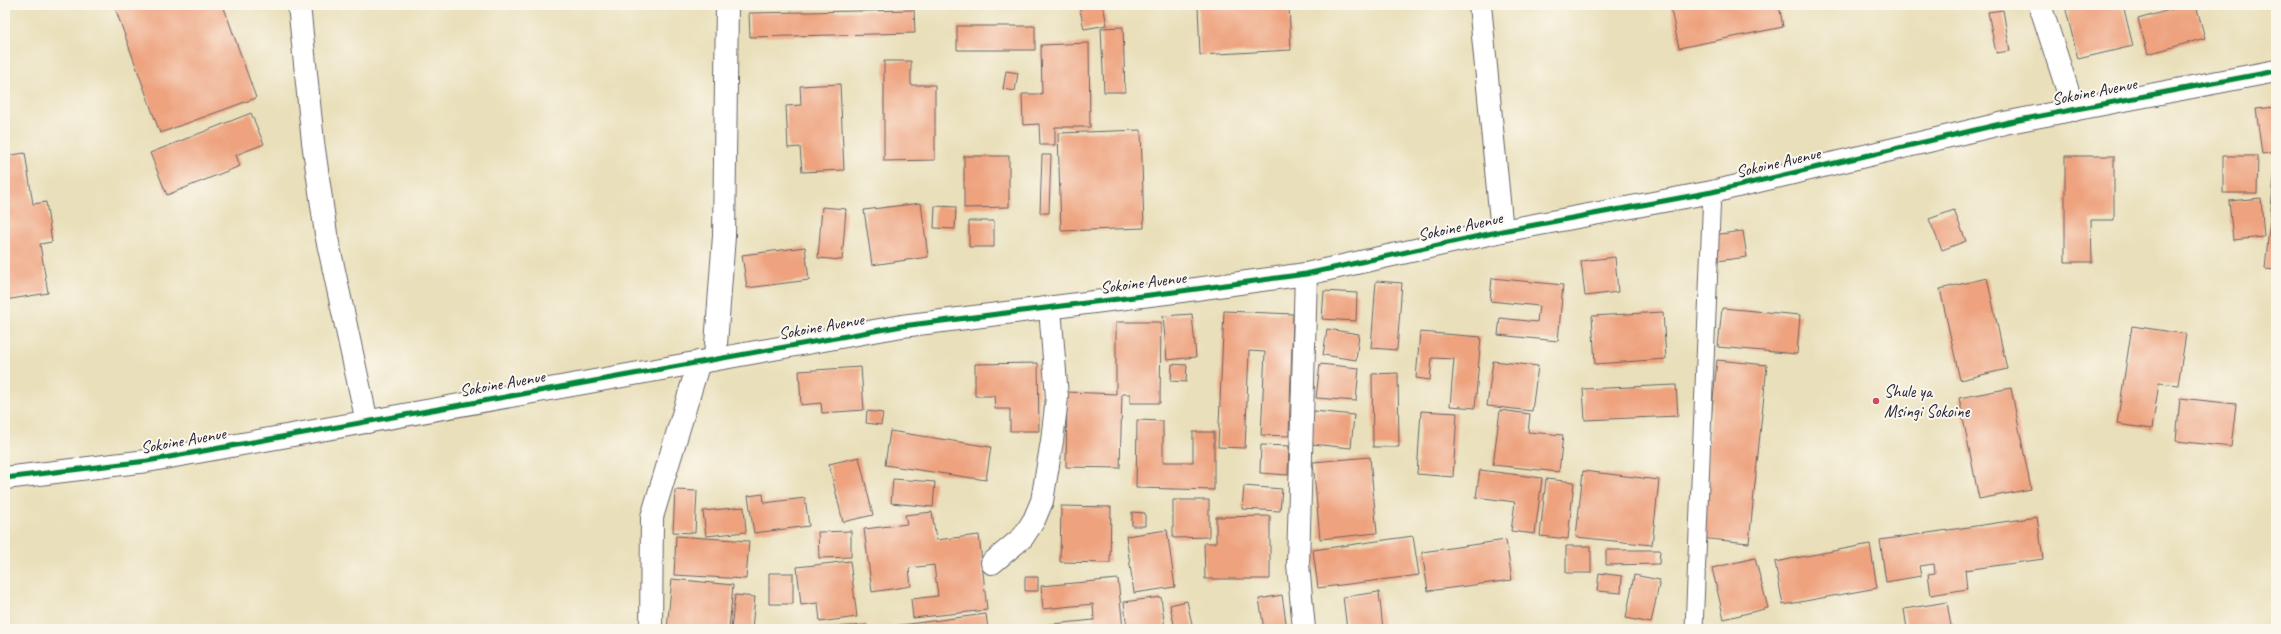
<svg xmlns="http://www.w3.org/2000/svg" width="2281" height="634" font-family="Caveat,sans-serif">
	<rect width="100%" height="100%" fill="#fbf7ec"/>
	<filter id="ink" filterUnits="userSpaceOnUse"><feTurbulence type="fractalNoise" baseFrequency=".025" numOctaves="2"/><feDisplacementMap in="SourceGraphic" scale="8" xChannelSelector="R" yChannelSelector="G"/><feConvolveMatrix kernelMatrix="1 2 1 2 8 2 1 2 1" color-interpolation-filters="sRGB"/></filter>
	<filter id="wash" filterUnits="userSpaceOnUse"><feTurbulence type="fractalNoise" baseFrequency=".012" numOctaves="4" result="noise"/><feDisplacementMap in="SourceGraphic" scale="16" xChannelSelector="R" yChannelSelector="G"/><feGaussianBlur stdDeviation="0.9" result="paint"/><feColorMatrix in="noise" values="0 0 0 0 0 0 0 0 0 0 0 0 0 0 0 0 0 1.4 0 .05"/><feComposite in="paint" operator="in"/></filter>
	<g filter="url(#wash)">
		<rect width="100%" height="100%" fill="#e9dfba"/>
		<g id="blocks">
			<path fill="#eea27e" d="M114 5H223L256 98 160 133Z
				M1079 5H1103L1107 25 1084 29Z
				M1198 5H1289L1291 50 1200 55Z
				M1670 5H1779L1783 27 1679 48Z
				M2068 5H2123L2133 46 2078 59 2065 6Z
				M2187 5H2196L2205 38 2148 54 2138 19Z
				M914 10 915 33 750 37 749 13Z
				M2003 10 2010 51 1996 53 1988 12Z
				M957 26H1035V50H957Z
				M1123 27 1125 92H1104L1101 28Z
				M1089 43 1090 127H1055V145H1040L1039 124 1023 125 1022 94H1042L1041 45Z
				M884 61H911V85H935V160L884 161Z
				M1006 71 1018 73 1015 91 1003 89Z
				M840 84 844 170 802 172 800 147 788 148 786 106 801 105 800 86Z
				M2276 107V152L2262 154 2256 109Z
				M251 113 264 144 236 155 240 166 167 195 150 153Z
				M1141 130 1144 228 1061 231 1058 133Z
				M25 153 33 204 46 202 52 242 40 244 48 293 5 300V156Z
				M1042 155H1051L1049 213H1040Z
				M964 156H1009V207L964 208Z
				M2065 156H2114V220H2091L2092 262H2065Z
				M2223 156H2258L2257 193H2223Z
				M2275 168H2276V270L2265 269Z
				M2261 198 2264 237 2233 240 2229 201Z
				M921 203 928 257 872 265 864 210Z
				M935 206 956 207 955 229 934 228Z
				M822 207 846 209 842 260 818 258Z
				M1954 210 1966 241 1942 250 1929 219Z
				M969 221H994V247H969Z
				M1743 231 1747 257 1717 261 1713 235Z
				M805 247 809 280 747 288 742 255Z
				M1615 257 1618 292 1585 296 1581 261Z
				M1492 278 1563 285 1558 341 1498 335 1500 318 1537 322 1539 306 1490 301Z
				M1987 278 2007 369 1960 380 1940 289Z
				M1376 281 1402 283 1397 350 1371 348Z
				M1324 291 1357 293 1356 321 1322 319Z
				M1722 308 1800 315 1797 354 1718 347Z
				M1224 311 1293 314 1289 436 1261 435 1265 352 1249 351 1245 448 1218 447Z
				M1663 312 1666 359 1595 364 1592 316Z
				M1192 314 1196 357 1167 360 1163 316Z
				M1116 322H1161L1160 403H1130V394H1122L1120 468 1066 467 1067 392 1116 394Z
				M2132 326 2186 334 2178 385 2159 383 2152 429 2117 424Z
				M1327 329 1359 334 1356 360 1323 355Z
				M1420 332 1481 337 1475 408 1450 406 1454 359 1432 358 1430 380 1416 378Z
				M1717 360 1767 365 1749 543 1699 538Z
				M1493 361 1538 366 1532 411 1487 406Z
				M1038 363 1039 431H1010V409H995L994 396H975V364Z
				M1172 364 1187 365 1186 382 1171 381Z
				M1320 364 1359 368 1356 401 1316 398Z
				M861 367 864 410 822 413 821 403 801 405 799 371Z
				M1398 373 1399 447H1373L1372 374Z
				M1676 385 1678 416 1585 420 1583 389Z
				M2011 388 2031 489 1979 499 1959 398Z
				M2180 398 2236 404 2231 447 2176 441Z
				M1500 410 1530 414 1528 432 1563 435 1559 472 1493 465Z
				M867 411 883 413 881 425 866 423Z
				M1314 411 1354 415 1351 448 1311 444Z
				M1421 411 1457 413 1453 477 1417 474Z
				M1137 420 1163 421V462H1193V432H1214V490L1136 488Z
				M890 431 991 447 986 480 885 465Z
				M1261 445 1289 446 1288 475 1260 473Z
				M859 457 873 515 843 522 829 464Z
				M1370 457 1377 533 1320 539 1313 462Z
				M1480 470 1542 478 1535 534 1511 531 1515 502 1476 497Z
				M1583 471 1659 480 1652 545 1576 537Z
				M893 479 935 482 933 507 891 503Z
				M1546 479 1574 482 1568 539 1540 536Z
				M1244 486 1282 489 1280 511 1242 509Z
				M675 490 697 491 695 533 673 532Z
				M763 494 764 503 805 498 809 526 754 533 748 496Z
				M1173 500H1209V537L1173 538Z
				M1061 506 1111 507 1110 563 1060 562Z
				M744 507 746 532 706 536 703 511Z
				M932 512 936 540 979 535 987 610 913 618 911 599 938 596 934 565 909 568 911 586 872 592 864 529 907 524 905 515Z
				M1132 512 1145 513V526H1132Z
				M1270 516V579H1205L1204 543H1216V517Z
				M2037 517 2043 559 1965 570 1967 589 1931 595 1928 574 1935 573 1934 564 1919 566 1921 576 1886 582 1880 540Z
				M1167 530 1175 587 1134 593 1126 536Z
				M851 531V557L819 558 818 532Z
				M676 536 749 541 746 579 674 575Z
				M1413 536 1419 575 1318 588 1313 550Z
				M1506 540 1512 580 1428 591 1422 552Z
				M1870 544 1877 588 1783 605 1775 562Z
				M1566 546H1591V573H1566Z
				M1606 550H1660L1659 564 1606 565Z
				M1755 558 1768 608 1724 619 1712 568Z
				M850 561 857 617 820 622 818 603 801 605 797 567Z
				M769 573H793V604H769Z
				M1599 573 1622 576 1621 593 1597 591Z
				M1634 575 1660 580 1651 623 1626 618Z
				M1025 577H1038V591H1025Z
				M672 579 733 585 729 629H667Z
				M1118 579 1123 629H1043L1042 625 1094 620 1093 604 1043 609 1041 586Z
				M1379 592 1383 629H1347L1343 597Z
				M735 595 755 597 752 629H731Z
				M1282 595 1287 629H1264L1259 599Z
				M1161 597 1165 629H1127L1124 602Z
				M1187 601 1193 629H1175L1170 605Z
				M1947 602 1951 626 1930 629H1907L1904 609Z
				M986 614 988 629H878V628Z
				M867 625V629H821V628Z"/>
		</g>
	</g>
	<g filter="url(#ink)">
		<use href="#blocks" fill-opacity="0" stroke="#686467" stroke-width="1"/>
		<g fill="none" stroke-linecap="round" stroke-linejoin="round">
			<g stroke="#686467" stroke-width="19">
				<path id="lane" d="M1694 629 1712 192"/>
			</g>
			<g stroke="#686467" stroke-width="24">
				<path id="street" d="M299 5 313 142 326 234 367 422
					M1480 5 1502 231
					M2040 5 2074 110
					M715 358 724 236 727 5
					M992 563 1023 537 1034 520 1042 501 1052 441 1057 397 1050 308
					M651 629 652 517 699 362
					M1304 629 1298 564 1306 274"/>
			</g>
			<g stroke="#686467" stroke-width="24">
				<path id="secondary" d="M5 478 147 461 902 326 1174 292 1306 274 1502 231 1712 192 2009 122 2276 71"/>
			</g>
			<use href="#lane" stroke="#fff" stroke-width="17"/>
			<use href="#street" stroke="#fff" stroke-width="22"/>
			<use href="#secondary" stroke="#fff" stroke-width="22"/>
			<g stroke="#fbf7ec" stroke-width="8">
				<path id="cycleway" d="M5 478 147 461 902 326 1174 292 1306 274 1502 231 1712 192 2009 122 2276 71"/>
			</g>
			<use href="#cycleway" stroke="#00873e" stroke-width="5"/>
		</g>
	</g>
	<circle fill="#d1495b" stroke="#fbf7ec" stroke-width="1.5" cx="1876" cy="401" r="4"/>
	<g text-anchor="middle" stroke-width="4" stroke-linejoin="round" paint-order="stroke">
		<g font-size="17" fill="#22223b" stroke="#fbf7ec">
			<text transform="translate(2094 91) rotate(-11)" y="6">Sokoine Avenue</text>
			<text transform="translate(1778 162) rotate(-13)" y="6">Sokoine Avenue</text>
			<text transform="translate(1460 226) rotate(-12)" y="6">Sokoine Avenue</text>
			<text transform="translate(1143 282) rotate(-7)" y="6">Sokoine Avenue</text>
			<text transform="translate(821 326) rotate(-10)" y="6">Sokoine Avenue</text>
			<text transform="translate(502 383) rotate(-10)" y="6">Sokoine Avenue</text>
			<text transform="translate(183 440) rotate(-10)" y="6">Sokoine Avenue</text>
		</g>
		<g font-size="17" fill="#22223b" stroke="#fbf7ec" text-anchor="start">
			<text x="1884" y="397">Shule ya<tspan x="1884" dy="20">Msingi Sokoine</tspan></text>
		</g>
	</g>
	<rect width="2281" height="634" fill="none" stroke="#fbf7ec" stroke-width="20"/>
</svg>
